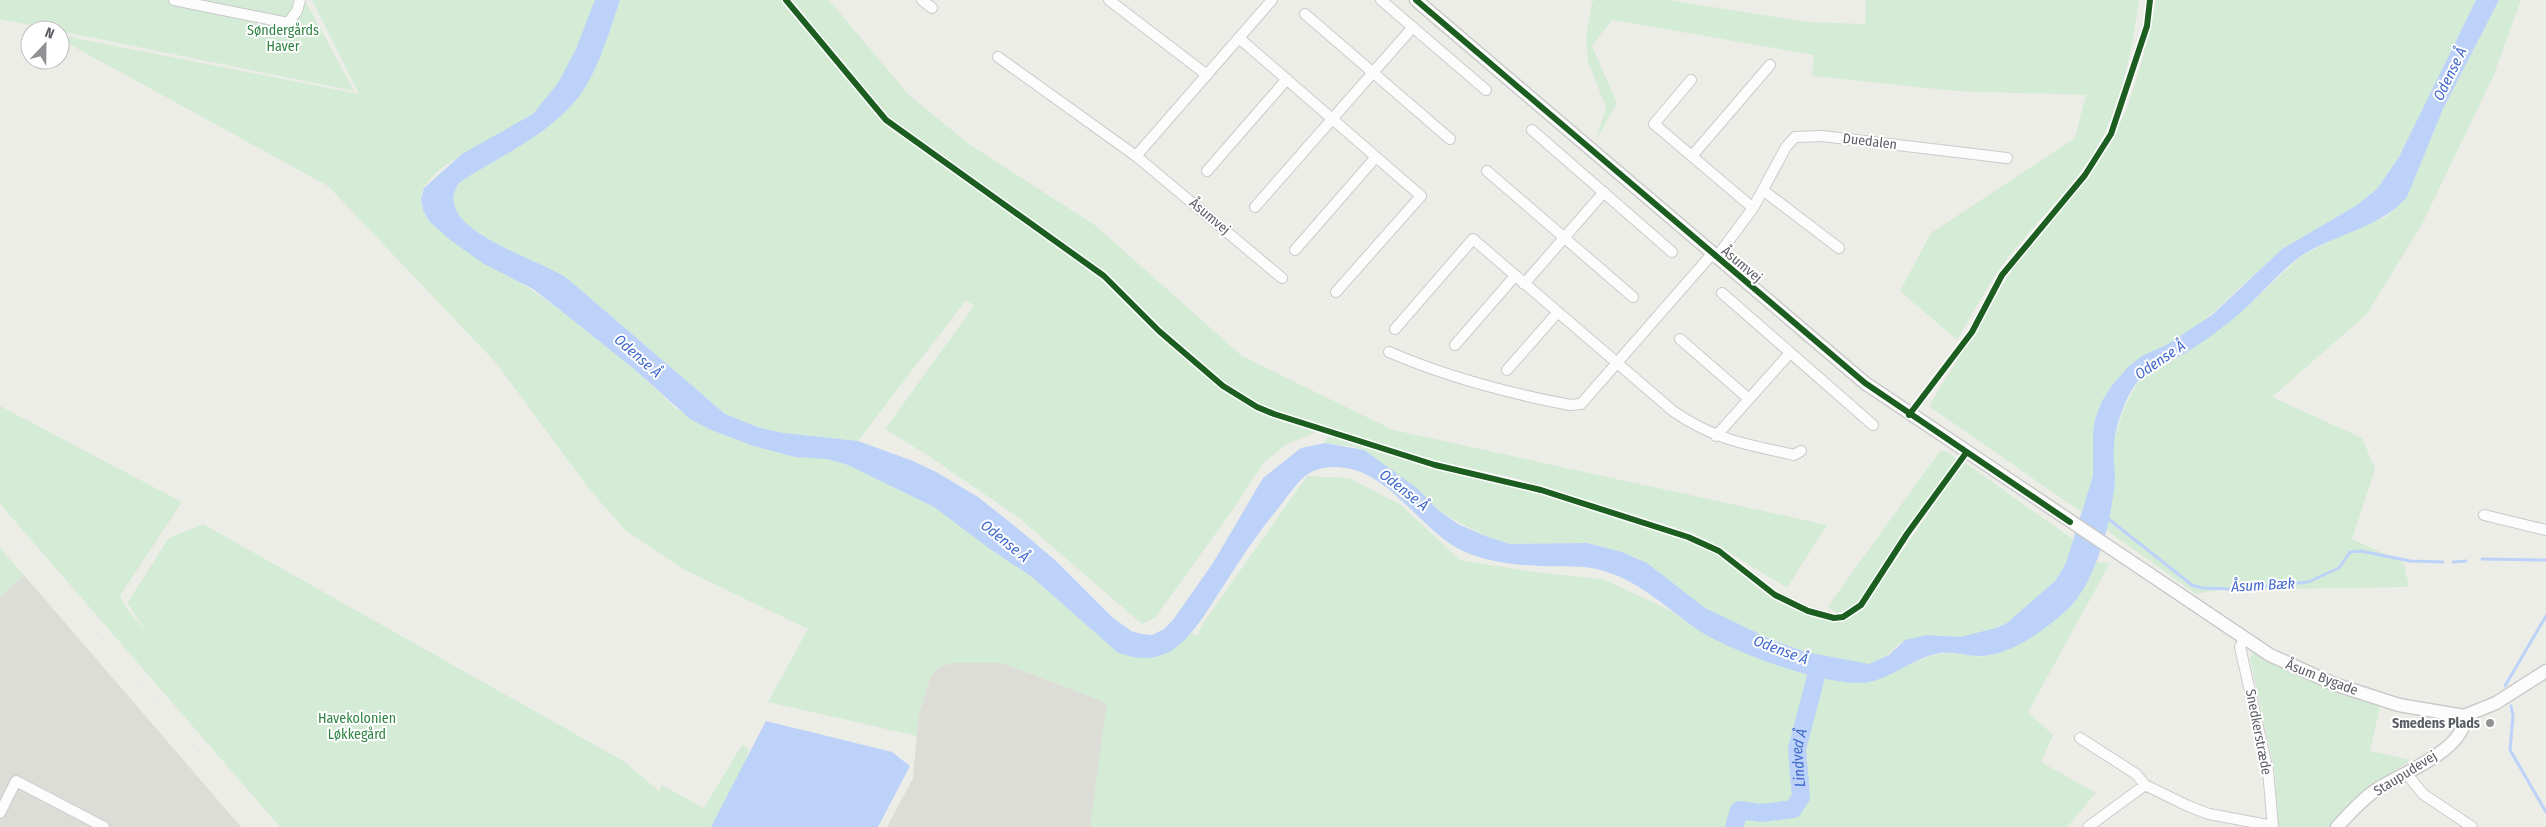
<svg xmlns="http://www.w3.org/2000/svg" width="2546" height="827" viewBox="0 0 2546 827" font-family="'Fira Sans Condensed',sans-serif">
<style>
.industrial{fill:#ddddd8}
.green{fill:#d4ebd6}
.water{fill:#bcd2f8}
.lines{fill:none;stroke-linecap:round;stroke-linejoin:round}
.stream{stroke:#bcd2f8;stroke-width:3}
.river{stroke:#bcd2f8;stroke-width:18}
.minor-casing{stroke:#cacbca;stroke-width:12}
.tertiary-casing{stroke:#cacbca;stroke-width:15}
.minor{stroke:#fcfcfc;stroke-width:10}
.tertiary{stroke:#fcfcfc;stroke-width:12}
.rail{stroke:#e4e4e4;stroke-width:3;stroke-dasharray:1 6;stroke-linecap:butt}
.cycleway-casing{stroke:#fff;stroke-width:9}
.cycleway{stroke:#1b5e20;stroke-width:6}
.poi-dot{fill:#8f9194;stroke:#fff;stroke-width:2}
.labels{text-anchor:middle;stroke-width:4;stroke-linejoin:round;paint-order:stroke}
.park-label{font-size:14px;fill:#2f8443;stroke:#fff}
.street-label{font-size:14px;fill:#5d5f67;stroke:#fff}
.poi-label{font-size:14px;font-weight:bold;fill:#5d5f67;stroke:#fff;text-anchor:end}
.water-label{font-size:15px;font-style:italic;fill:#4069cc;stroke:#fff}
</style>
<rect width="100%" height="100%" fill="#edede8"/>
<path class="industrial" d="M24,575l217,252h-241v-230z
M953,663h50l105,40 -18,124h-203l26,-49 6,-65 11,-35 9,-11z"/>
<path class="green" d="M0,0h305l49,91 -354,-72z
M312,0h283c-13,39 -31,85 -62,114 -23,22 -111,48 -112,86 0,8 4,14 8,21l126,85 79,63 43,40 34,21 43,16 41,11 32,2 21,6 86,42 56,42 42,28 85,75 57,-3 16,-17 7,4 7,-14 103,-146 42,2 52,27 59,55 82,13 61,6 64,30 54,34 131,40c32,-1 55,-21 86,-29 16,-4 33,5 49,2 13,-2 24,-9 35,-15 34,-19 61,-42 74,-79l14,1 -82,149 25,23 -12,27 55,31 -29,34h-977l17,-124 -104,-40h-50l-14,4 -9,11 -11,35 -2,23 -149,-34 40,-73 -125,-60 -57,-38 -37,-42 -92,-125 -169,-178 -268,-147v-4l299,59z
M620,0h209l80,95 60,49 127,82 146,130 151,74 434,95 -40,63 -65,-40 -29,-15 -178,-55 -101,-22 -85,-29 -42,17 -24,19 -29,45 -79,110 -13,6 -124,-107 -94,-64 -39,-24 89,-123 -8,-6 -108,141 -74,-8 -24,-5 -35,-14 -157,-135c-27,-20 -141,-50 -109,-96 43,-29 99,-51 127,-97 16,-27 24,-57 34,-86z
M1595,0h74l138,22 58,2 1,-24h273c-6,45 -15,91 -34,132 -24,50 -65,84 -98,127 -19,24 -34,54 -50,81l-57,-49 31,-58 144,-95 11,-43 -130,-4 -144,-15 2,-21 -202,-35 -20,26 25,57 -22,39 11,-34 -18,-47 -2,-25 6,-34z
M2156,0h320l-77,157 -22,32 -20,16 -75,44 -84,77 -30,18 -26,12 -48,111 -3,17 -10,28 -152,-106 83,-136 100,-130 15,-32 15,-47z
M2499,0h22l-28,77 -71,147 -55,90 -95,83 90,41 13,31 -23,70 52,24 5,24 -191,3 -22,4 -91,-65 10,-46 -2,-34 2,-13 10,-30 15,-28 10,-9 31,-13 27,-19 37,-28 55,-52 51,-27 35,-13 21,-20 36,-88z
M0,406l182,96 -62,94 6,12 21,24 -20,-29 42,-65 34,-14 422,238 35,30 1,-7 43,23 38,-63 7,4 -24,78h-445l-280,-323z
M1337,436l106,33 95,24 145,45 30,12 51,43 46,21 21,5h16l13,-7 104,-150 110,78 -8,23 -10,17 -49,43 -19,8 -28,6 -33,-2 -27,8 -20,18 -11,3 -12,-1 -51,-11 -34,-12 -56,-26 -23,-13 -37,-31 -19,-12 -15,-6 -35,-9 -77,1 -25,-8 -45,-24 -22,-23 -62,-42 -31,-4 2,-6z
M1940,451h6l10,7v5l-50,67 -46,72 -6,5 -17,7 -9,-8z
M0,548l24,27 -24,22z
M2254,653c41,23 83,39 126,54l-10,44 41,9 -43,28 -38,39h-52l-3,-54 -24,-110 -1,-5z"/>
<path class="water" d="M595,0h25c-10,29 -18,59 -34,86 -28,46 -84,68 -127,97 -32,46 82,76 109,96l157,135 35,14 24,5 74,8 55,20 25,12 40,24 38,30 39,33 57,57 19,14 10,3 11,1 12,-6 9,-9 40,-57 50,-85 38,-30 24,-5 39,7 54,39 20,21 20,14 27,12 25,8 77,-1 35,9 25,11 58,45 67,32 34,12 63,12 20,-9 16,-15 22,-5 33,2 36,-9 11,-5 49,-43 10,-17 27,-87v-43l2,-14 7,-18 11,-17 16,-18 13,-10 26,-12 44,-29 70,-66 75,-44 20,-16 22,-32 77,-157h23l-56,109 -36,88c-24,29 -70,37 -103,57 -21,14 -38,35 -56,52 -12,11 -26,22 -40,32 -9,6 -19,13 -28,18 -13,7 -28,10 -38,20 -15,16 -27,49 -28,70 -1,12 1,23 1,34 -3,38 -18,99 -45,127 -22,21 -57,47 -88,49 -14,1 -28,-5 -42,-3 -25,4 -46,24 -71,29 -37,7 -137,-30 -169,-51 -30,-20 -58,-48 -93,-59 -22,-8 -44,-5 -67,-6 -25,-1 -52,-4 -75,-14 -47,-21 -76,-87 -133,-85 -28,1 -36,19 -52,39 -20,24 -37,49 -54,76 -15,22 -30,51 -52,67 -18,12 -38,11 -57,3l-85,-75 -42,-28 -56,-42 -86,-42 -21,-6 -32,-2 -41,-11 -43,-16 -21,-11 -56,-50 -79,-63 -22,-17 -49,-25 -35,-25 -20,-18 -6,-11 -2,-11 3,-11 38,-34 71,-40 25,-31 18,-34z
M766,721l126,31 18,14 -32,61h-167z"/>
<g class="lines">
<path class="stream" d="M2106,517l86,68 10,3 31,1 75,-7 31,-14 11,-16 11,-1 49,10 33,1
M2482,559l64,1
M2453,562l13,-1
M2505,686l41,-70
M2511,706l2,10 -3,34 36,62"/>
<path class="river" id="s1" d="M1734,827l5,-17 22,3 32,-4 8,-12 -4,-48 22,-84"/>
<g class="minor-casing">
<path id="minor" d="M174,0l114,23 9,-12 3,-11
M922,0l10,8
M1109,0l98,75
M1381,0l105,90
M1305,14l145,125
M1239,38l182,158 -85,96
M998,57l138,99 146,122
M1691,80l-37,44 99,84
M1532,130l140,122
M1136,156l136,-156
M1692,156l78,-91
M1207,171l80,-92
M1487,171l146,126
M1764,191l75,57
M1255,207l158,-180
M1295,250l81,-93
M1716,258l37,-50 33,-61 9,-10 27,-1 185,22
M1524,284l80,-92
M1722,293l151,132
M1395,329l78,-90 200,172c42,29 72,33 121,44l7,-4
M1680,339l69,60
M1455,345l60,-69
M1389,352c58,25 118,41 181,53l11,-1 131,-150
M1507,370l51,-58
M1716,436l74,-83
M2484,515l62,15
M2244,639l-4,8 28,124 5,56
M2080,738l56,36 9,11 43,21 21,8 64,12
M2406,773l17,21 49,33
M0,813l16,-32 88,46
M2088,827l57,-42"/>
</g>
<g class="tertiary-casing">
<path id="tertiary" d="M1416,0l449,383 405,272 64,29 65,21 65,11 32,-13 50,-32
M2337,827c13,-14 24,-27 39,-37 24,-16 92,-41 88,-74"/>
</g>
<use href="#minor" class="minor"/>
<use href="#tertiary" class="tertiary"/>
<path class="rail" d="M0,523l266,304"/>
<g class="cycleway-casing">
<path id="cycleway" d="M786,0l100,120 218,156 55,55 64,55 34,21 17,7 161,51 106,25 147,47 31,14 56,44 33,16 26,7 9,-1 18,-12 46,-71 59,-81
M1416,0l449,383 205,139
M1909,415l63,-83 30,-57 83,-100 26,-41 36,-108 3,-26"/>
</g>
<use href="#cycleway" class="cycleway"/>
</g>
<circle class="poi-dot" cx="2490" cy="723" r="5"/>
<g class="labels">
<g class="park-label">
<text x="283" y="35">Søndergårds<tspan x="283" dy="16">Haver</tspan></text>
<text x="357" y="723">Havekolonien<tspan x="357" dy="16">Løkkegård</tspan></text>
</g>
<g class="street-label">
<text transform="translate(1870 141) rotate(7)" y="5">Duedalen</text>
<text transform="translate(1210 216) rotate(40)" y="5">Åsumvej</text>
<text transform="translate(1742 264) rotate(40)" y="5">Åsumvej</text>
<text transform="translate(2322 677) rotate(21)" y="5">Åsum Bygade</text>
<text transform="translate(2259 732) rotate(79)" y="5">Snedkerstræde</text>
<text transform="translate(2405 773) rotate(-32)" y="5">Staupudevej</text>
</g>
<g class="poi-label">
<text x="2480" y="728">Smedens Plads</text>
</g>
<g class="water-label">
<text transform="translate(2450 74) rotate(-64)" y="5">Odense Å</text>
<text transform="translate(638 356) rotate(41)" y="5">Odense Å</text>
<text transform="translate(2160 360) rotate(-34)" y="5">Odense Å</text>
<text transform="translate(1404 490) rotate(38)" y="5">Odense Å</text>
<text transform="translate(1005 541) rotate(39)" y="5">Odense Å</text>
<text transform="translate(2263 585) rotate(-3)" y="5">Åsum Bæk</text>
<text transform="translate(1781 650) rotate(21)" y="5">Odense Å</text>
<text dy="5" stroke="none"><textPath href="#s1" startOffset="126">Lindved Å</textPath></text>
</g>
</g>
<g transform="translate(45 45) rotate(22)"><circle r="24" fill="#ffffff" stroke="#bebfc2"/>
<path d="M0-4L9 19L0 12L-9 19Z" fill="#8f9194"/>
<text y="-8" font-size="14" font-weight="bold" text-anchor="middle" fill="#5d5f67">N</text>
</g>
</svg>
